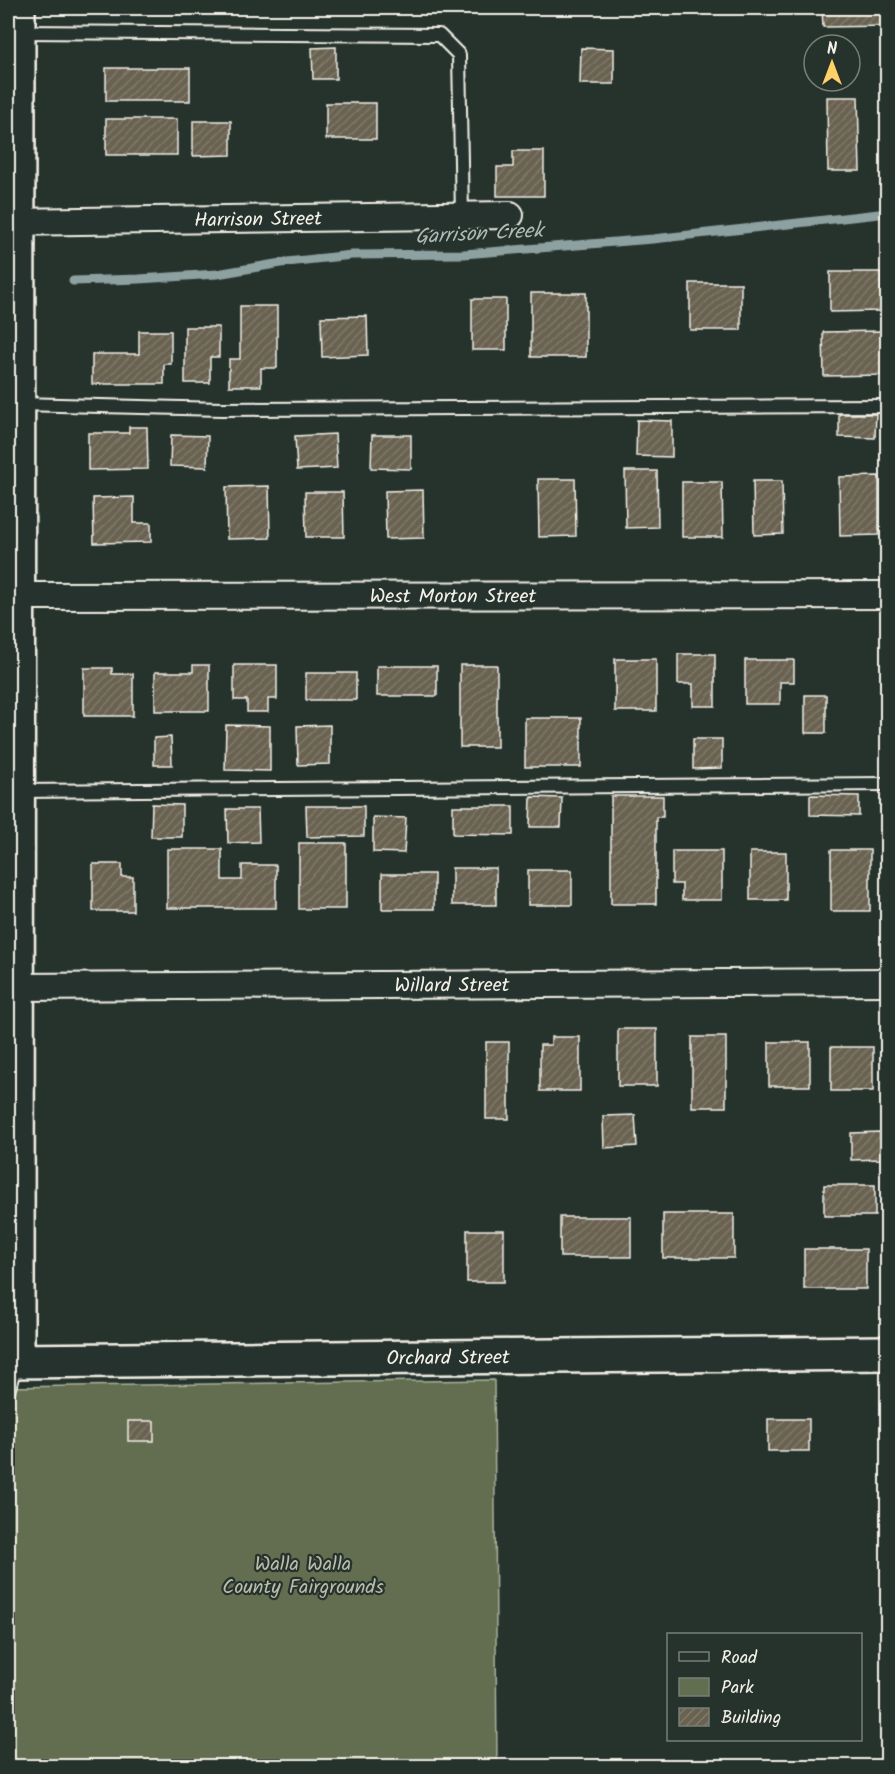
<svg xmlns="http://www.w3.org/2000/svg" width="895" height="1774" viewBox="0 0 895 1774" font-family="Kalam,sans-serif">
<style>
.park{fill:#626e50;stroke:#abb09c;stroke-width:1.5}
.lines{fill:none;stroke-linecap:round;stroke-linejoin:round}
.stream{stroke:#8ea1a1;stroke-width:9}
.building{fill:url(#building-hatch);stroke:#f4f1e8;stroke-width:1.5}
.lane-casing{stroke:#f4f1e8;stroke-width:16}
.street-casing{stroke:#f4f1e8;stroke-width:30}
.secondary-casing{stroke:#f4f1e8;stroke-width:38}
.lane{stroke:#26332d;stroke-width:12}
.street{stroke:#26332d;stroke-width:26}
.secondary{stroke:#26332d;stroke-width:33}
.labels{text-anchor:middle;stroke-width:4.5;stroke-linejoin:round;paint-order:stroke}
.street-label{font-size:20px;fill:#f4f1e8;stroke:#26332d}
.park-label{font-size:20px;fill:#babdab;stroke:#26332d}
.water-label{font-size:21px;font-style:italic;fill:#b0bbb8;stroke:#26332d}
</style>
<defs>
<pattern id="building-hatch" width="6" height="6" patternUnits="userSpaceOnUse" patternTransform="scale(1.5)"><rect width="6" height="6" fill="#696251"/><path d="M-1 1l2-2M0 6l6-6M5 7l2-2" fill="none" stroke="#7f796a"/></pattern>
</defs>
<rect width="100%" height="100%" fill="#26332d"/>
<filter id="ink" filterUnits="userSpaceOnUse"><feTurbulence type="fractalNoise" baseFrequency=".0167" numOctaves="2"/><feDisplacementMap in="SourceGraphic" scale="12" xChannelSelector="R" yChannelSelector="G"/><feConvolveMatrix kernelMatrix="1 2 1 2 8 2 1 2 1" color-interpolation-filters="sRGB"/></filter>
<g filter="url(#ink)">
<path class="park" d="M494,1380l3,386h-489v-379z"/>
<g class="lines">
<path class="stream" d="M73,281l66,-2 78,-5 70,-12 65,-7 112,-1 189,-15 235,-26"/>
</g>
<path class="building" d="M822,8h66v18l-65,1z
M336,47v32h-23l-1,-31z
M581,48l33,1v35h-34z
M106,68h84v33h-84z
M827,97h31l2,74h-32z
M326,103h50v36h-50z
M106,119h71v36h-71z
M193,121h38v34l-38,1z
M513,151h31v45h-47v-29h16z
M830,272h51v39l-51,1z
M690,283h51v47h-51z
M531,293h55v64h-55z
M472,299h34v51h-34z
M240,306h37v62h-16v18h-32v-27h11z
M367,316l1,39 -46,2 -1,-40z
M185,327h34v30h-9v26h-25z
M139,331h32v33h-7v20h-72v-30h47z
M883,331v44l-59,1 -1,-44z
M839,414h37l-1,24 -36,-1z
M637,420l35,1v36l-36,-1z
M129,427h18l1,42 -60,1v-37h41z
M335,434l2,34 -40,2 -2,-34z
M171,435l37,1 -1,31 -37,-1z
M372,435h39v34l-40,-1z
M625,471h32l1,56 -32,1z
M879,476v59l-39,1 -1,-59z
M538,479h37l1,57 -37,1z
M753,481h29l1,53 -29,1z
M682,482h40l1,55h-41z
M269,486l1,52 -43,1 -1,-52z
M423,490l1,48 -38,1 -1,-48z
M305,492h38l1,45h-38z
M134,497v26h17v19l-57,1 -1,-45z
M678,654h37v52h-22v-22h-15z
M615,659h41v52h-41z
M745,660h49v22h-14v22h-35z
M193,665h16v46h-54v-39h38z
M234,665h43v34h-9v13h-21v-12h-13z
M460,665h37v82h-37z
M377,666h60v30h-60z
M84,668h28v6h21v42h-49z
M306,673h50v27h-50z
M805,695h21v38h-21z
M525,718h56v49h-56z
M226,725l44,1v45l-45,-1z
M330,725v39l-32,1 -1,-39z
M171,737l1,28h-18v-27z
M693,739h29v29l-29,1z
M810,795l49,1v20l-49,-1z
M611,796h52v21h-7v87h-45z
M531,797l31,1 -1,29h-31z
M152,804l30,1v32h-31z
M306,806h58v30l-57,1z
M453,806h60v29l-60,-1z
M227,809h31l1,33 -31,1z
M373,817l33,1 -2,35 -31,-1z
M299,843h47v66h-47z
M167,849h55v31h20v-15h34v43h-109z
M831,850h39v61h-39z
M672,851h50v49h-40v-16h-10z
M750,852h36v48h-36z
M93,864h29v13h11v34h-40z
M452,868h44v37h-44z
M528,870h44v35h-44z
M382,874h52v35h-52z
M618,1029h39v57h-39z
M551,1037h29v54h-40v-46h11z
M692,1037h34v70h-34z
M486,1042h23v77h-23z
M769,1042h41v44h-41z
M831,1047h42v44h-42z
M635,1115l2,31 -33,2 -1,-32z
M880,1132l1,27 -30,1v-27z
M824,1185h51v31h-51z
M663,1214h71v44h-71z
M560,1217h71v40h-71z
M467,1230h37v52h-37z
M804,1249h62v40h-62z
M768,1419h41v32h-41z
M128,1421h26v20h-26z"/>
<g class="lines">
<g class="lane-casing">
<path id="lane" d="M20,32l419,3 20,20 3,161
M19,404l203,5 666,-3
M19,791l869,-7
M8,1392l8,-30"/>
</g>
<g class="street-casing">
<g id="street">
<path id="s1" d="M8,222l502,-7"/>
<path id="s2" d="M18,596l870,-1"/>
<path id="s3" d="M17,987l871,-5"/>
</g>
</g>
<g class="secondary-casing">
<g id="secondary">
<path id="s4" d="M8,1361l880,-8"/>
<path d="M17,1361l1,-1353"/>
</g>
</g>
<use href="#lane" class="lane"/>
<use href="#street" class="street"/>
<use href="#secondary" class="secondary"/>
</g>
</g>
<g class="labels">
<g class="street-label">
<text dy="7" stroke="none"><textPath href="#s1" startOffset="250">Harrison Street</textPath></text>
<text dy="7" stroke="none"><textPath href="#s2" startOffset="435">West Morton Street</textPath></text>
<text dy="7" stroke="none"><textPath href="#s3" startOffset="435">Willard Street</textPath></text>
<text dy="7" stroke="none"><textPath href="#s4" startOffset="440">Orchard Street</textPath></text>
</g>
<g class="park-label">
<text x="303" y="1570">Walla Walla<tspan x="303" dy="23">County Fairgrounds</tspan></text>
</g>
<g class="water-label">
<text transform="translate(479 233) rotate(-3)" y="7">Garrison Creek</text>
</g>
</g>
<rect width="895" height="1774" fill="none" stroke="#26332d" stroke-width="30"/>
<rect x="15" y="15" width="865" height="1744" fill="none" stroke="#f4f1e8" stroke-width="2" filter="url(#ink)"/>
<rect x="667" y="1633" width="195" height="108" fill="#26332d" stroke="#787f78" stroke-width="1.5"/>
<rect x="679" y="1652" width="30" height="9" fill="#26332d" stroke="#787f78" stroke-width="1.5"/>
<text x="721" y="1663" font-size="18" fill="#f4f1e8">Road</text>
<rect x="679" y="1678" width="30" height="18" fill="#626e50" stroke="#787f78" stroke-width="1.5"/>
<text x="721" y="1693" font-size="18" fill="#f4f1e8">Park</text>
<rect x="679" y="1708" width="30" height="18" fill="url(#building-hatch)" stroke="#787f78" stroke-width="1.5"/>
<text x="721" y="1723" font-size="18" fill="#f4f1e8">Building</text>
<g transform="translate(832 63)"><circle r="28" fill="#26332d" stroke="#787f78" stroke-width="1.5"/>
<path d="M0-4.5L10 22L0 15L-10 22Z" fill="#ffd166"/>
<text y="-9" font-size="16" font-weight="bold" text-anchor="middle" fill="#f4f1e8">N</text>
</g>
</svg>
